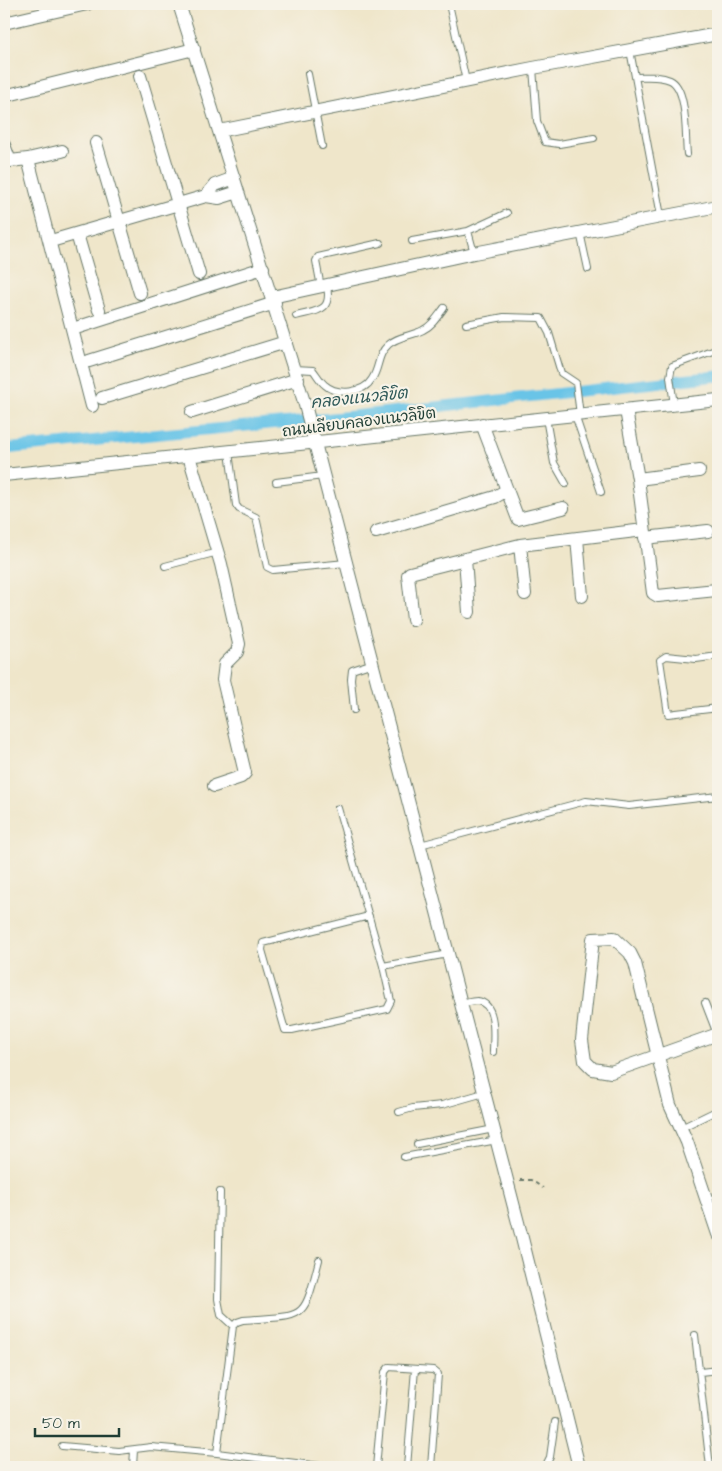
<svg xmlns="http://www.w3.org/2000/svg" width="722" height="1471" viewBox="0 0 722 1471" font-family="'Architects Daughter','Playpen Sans Thai',sans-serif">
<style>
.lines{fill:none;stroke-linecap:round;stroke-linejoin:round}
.canal{stroke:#69c4e7;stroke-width:11}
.lane-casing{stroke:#687868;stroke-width:8}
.street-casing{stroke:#687868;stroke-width:14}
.path{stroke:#687868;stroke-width:2;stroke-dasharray:4 4;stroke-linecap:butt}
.lane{stroke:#fff;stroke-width:6}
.street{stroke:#fff;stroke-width:12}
.labels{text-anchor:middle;stroke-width:4.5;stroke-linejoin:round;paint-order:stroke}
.street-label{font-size:15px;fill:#1f3d34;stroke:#f7f3e8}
.water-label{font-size:16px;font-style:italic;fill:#2e5858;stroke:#f7f3e8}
</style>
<rect width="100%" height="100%" fill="#f7f3e8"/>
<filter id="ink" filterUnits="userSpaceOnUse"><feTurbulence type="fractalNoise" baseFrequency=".02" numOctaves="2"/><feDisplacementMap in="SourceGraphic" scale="10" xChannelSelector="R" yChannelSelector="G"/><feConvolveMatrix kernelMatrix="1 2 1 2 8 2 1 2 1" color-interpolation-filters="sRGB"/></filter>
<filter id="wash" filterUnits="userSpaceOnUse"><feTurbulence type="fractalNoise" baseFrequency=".0096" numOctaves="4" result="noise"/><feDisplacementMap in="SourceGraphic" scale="20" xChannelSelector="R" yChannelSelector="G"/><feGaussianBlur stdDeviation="1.12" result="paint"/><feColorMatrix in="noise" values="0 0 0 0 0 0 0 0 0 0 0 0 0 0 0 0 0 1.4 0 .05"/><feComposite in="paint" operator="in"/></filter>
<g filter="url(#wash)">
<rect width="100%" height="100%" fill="#efe6ca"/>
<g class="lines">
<path class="canal" d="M4,449l349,-33 365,-40"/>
</g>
</g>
<g filter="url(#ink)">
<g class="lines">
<g class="lane-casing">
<path id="lane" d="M449,4l17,77
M630,50l31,166
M533,68l4,53 8,21 14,2 35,-6
M308,74l14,72
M635,77c11,0 24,-2 35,3 18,8 15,56 17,74
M580,232l8,37
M412,241l56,-10
M474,253l-6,-22 39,-18
M321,287l-5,-26 2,-4 62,-14
M296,316c22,-6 36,-4 31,-30
M466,324l38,-7 37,1 8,15 12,40 15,10 4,32
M295,369l18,1c4,5 7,11 12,15 12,11 39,8 47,-6 8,-12 5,-24 16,-34 9,-9 24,-9 35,-15 9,-4 15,-14 21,-22
M674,405l-4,-28 2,-11 46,-17
M575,415l26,77
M546,418l8,45 12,21
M229,452l7,53 3,4 17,8 11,50 6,3 73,-7
M276,482l47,-6
M165,566l53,-14
M718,656l-22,3 -30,-3 -6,4 8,54 50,-6
M354,710l-3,-31 1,-9 21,-7
M338,808l45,158 65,-12
M420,845l166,-44 43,5 89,-10
M369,916l-106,27 -1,7 23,80h7l95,-21 4,-8 -8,-35
M705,1003l12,31
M461,1004c5,-1 11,-3 16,-3 21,2 16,37 16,51
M399,1112l14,-4 29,-3 42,-12
M681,1128l37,-18
M417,1144l77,-15
M404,1157l93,-17
M220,1192l-2,107 3,16 12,11
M695,1335l15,132
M700,1372l18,-2
M62,1446l57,5 32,-4 66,6 111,14
M217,1453l16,-127 4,-4 6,-2c63,-5 60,3 76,-60
M133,1467l1,-17
M376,1467l9,-95 4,-5 44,3 5,4 -7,93
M407,1467l8,-98
M545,1467l5,-10 5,-35"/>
</g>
<g class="street-casing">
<path id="street" d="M179,4l126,401 216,829 58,233
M4,23l83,-19
M140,76l59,198
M4,96l190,-47
M219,131l314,-63 185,-34
M96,143l44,150
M4,145l6,16 18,-2 64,247
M28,159l34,-8
M206,196l9,-11 19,-7
M77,234l22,76
M51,241l155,-45 13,2 19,-6
M272,297l202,-44 244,-47
M79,327l184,-59
M89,361l186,-58
M102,398l184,-56
M626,410l12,69 15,114 5,3 58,-6
M192,412l106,-33
M189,456l32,108 18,80 -2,8 -12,12 -2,16 22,93 -4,4 -27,9
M4,475l714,-75
M638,479l61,-8
M507,490l11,29 45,-11
M376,532l119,-35 12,-7 -25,-66
M577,538l5,58
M645,538l63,-7
M520,545l5,49
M465,559l4,53
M413,620l-5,-45 2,-2 110,-28 124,-15
M718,1034l-107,38 -18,-3 -8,-8 -3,-21 11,-101 21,-1 16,15 5,10 35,142 17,37 31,92"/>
</g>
<path class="path" d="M520,1180h11l12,8"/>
<use href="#lane" class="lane"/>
<use href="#street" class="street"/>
</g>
</g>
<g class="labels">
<g class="street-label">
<text transform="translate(359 422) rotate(-7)" y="5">ถนนเลียบคลองแนวลิขิต</text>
</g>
<g class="water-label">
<text transform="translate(359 397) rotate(-6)" y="6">คลองแนวลิขิต</text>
</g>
</g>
<rect width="722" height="1471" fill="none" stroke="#f7f3e8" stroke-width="20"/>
<path d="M35 1428v8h84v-8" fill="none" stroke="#1f3d34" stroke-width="2.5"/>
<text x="42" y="1428" font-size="15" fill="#1f3d34" stroke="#f7f3e8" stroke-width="4" paint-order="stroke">50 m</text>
</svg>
